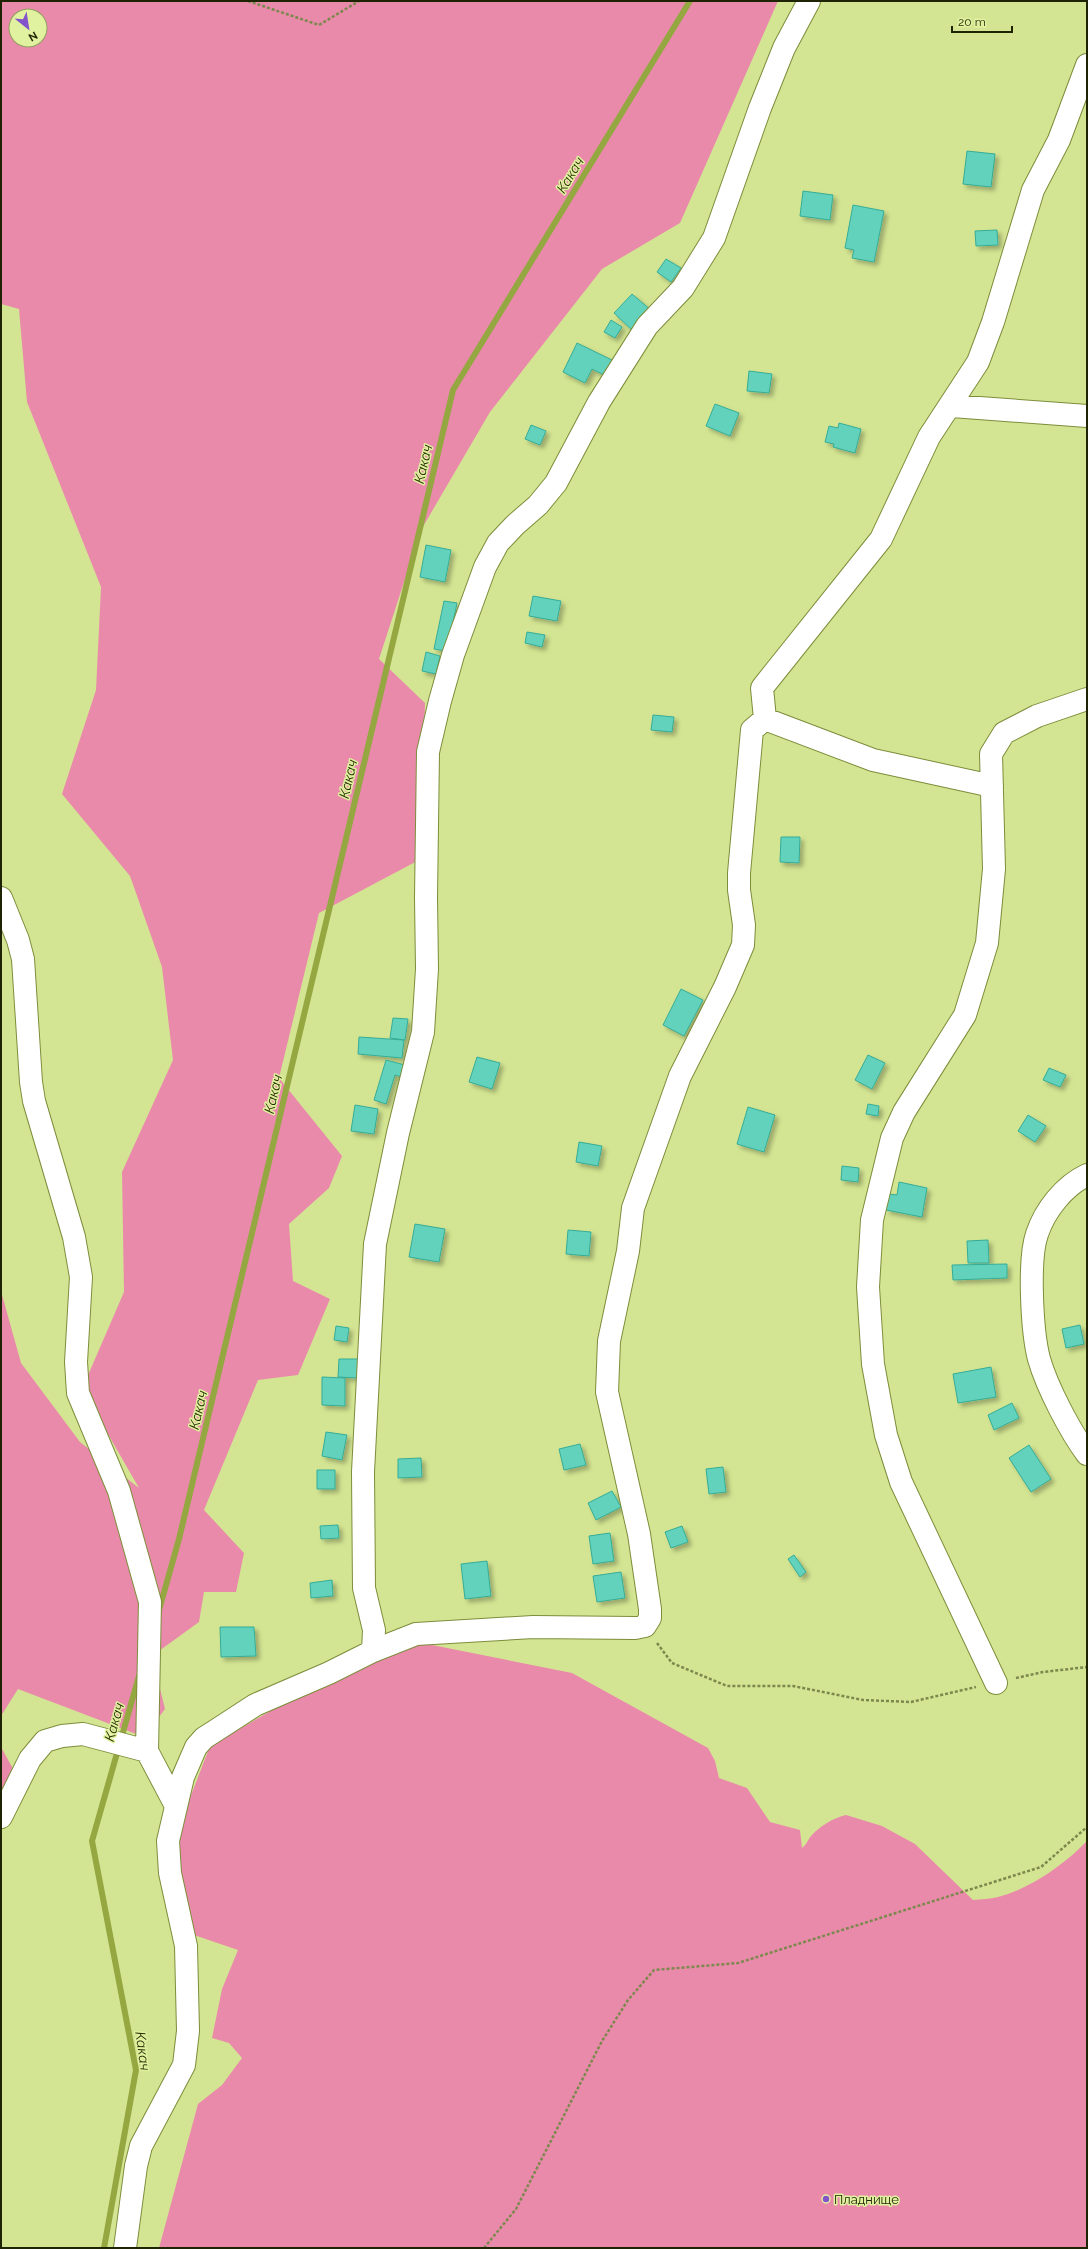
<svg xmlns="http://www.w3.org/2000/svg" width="1088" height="2249" viewBox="0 0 1088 2249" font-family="Raleway,sans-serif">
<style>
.green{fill:#ea8aab;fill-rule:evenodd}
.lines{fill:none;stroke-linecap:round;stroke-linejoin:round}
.stream{stroke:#94a740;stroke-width:6}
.building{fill:#62d2bc;stroke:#35ac97;filter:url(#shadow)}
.minor-casing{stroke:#7d8d3b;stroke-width:24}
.path{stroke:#7c884d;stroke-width:2.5;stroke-dasharray:3 2;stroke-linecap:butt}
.minor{stroke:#fff;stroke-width:22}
.poi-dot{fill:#8353cc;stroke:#e0f29f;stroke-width:1.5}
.labels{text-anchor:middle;stroke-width:3;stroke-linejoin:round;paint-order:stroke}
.poi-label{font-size:13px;fill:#1e2302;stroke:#e0f29f;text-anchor:start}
.water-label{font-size:14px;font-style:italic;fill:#282f03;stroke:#e0f29f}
</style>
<defs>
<filter id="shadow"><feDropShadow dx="3.5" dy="3.5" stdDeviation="2" flood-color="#0004"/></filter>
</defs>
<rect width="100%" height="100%" fill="#d3e592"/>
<path class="green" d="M1,1h777l-98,222 -78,46 -112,143 -69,118 -42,129 46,44 -4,156 -102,54 -40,165 63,78 -13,32 -40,36 4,57 37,18 -32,76 -40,5 -54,130 40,43 -8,39h-32l-5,30 -47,34 13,53 -21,28 -126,-48 -17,27v-425l20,72 59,79 59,46 -57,-99 42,-97 -2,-120 51,-112 -11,-93 -32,-91 -68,-82 34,-104 5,-103 -74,-185 -8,-93 -18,-5zM16,16h24v24h-24z
M397,1638l175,35 136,75 7,13 4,17 28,10 23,34 30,8 2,18c5,-4 5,-7 9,-12 9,-10 22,-18 35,-21l36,11 33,18 58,56c8,-1 17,-1 25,-3 32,-8 67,-33 89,-56v407h-928l39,-144 24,-19 20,-27 -13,-15 -17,-5 10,-49 16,-39 -44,-15 -16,-55v-51l32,-83z
M1,1747l16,29 -16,29z"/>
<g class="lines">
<path class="stream" d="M159,1610l20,-71 274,-1149 237,-389
M104,2248l32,-178 -44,-229 47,-165"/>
</g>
<path class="building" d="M967,151l28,3 -4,33 -28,-3z
M803,191l30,4 -3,25 -30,-4z
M853,205l31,6 -10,51 -22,-4 2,-8 -9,-2z
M997,230l1,15 -22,1 -1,-15z
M666,259l15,9 -10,14 -14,-10z
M632,294l20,17 -19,20 -19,-18z
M611,320l11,7 -7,11 -11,-6z
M577,343l37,18 -8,15 -14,-7 -7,14 -22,-11z
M749,371l23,3 -3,19 -22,-2z
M715,404l24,9 -9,23 -24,-10z
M839,423l22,6 -6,24 -22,-6 1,-3 -9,-2 4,-16 9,2z
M531,425l15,6 -6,14 -15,-6z
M426,545l25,5 -6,32 -25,-5z
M533,596l28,5 -4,20 -28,-5z
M444,601l13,2 -10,48 -13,-2z
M527,632l18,3 -3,12 -17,-4z
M426,652l14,4 -4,18 -14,-3z
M653,715l21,2 -2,15 -21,-2z
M781,837h19l-1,26 -19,-1z
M681,989l22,11 -19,36 -21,-11z
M393,1018l15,1 -3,21 -15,-2z
M359,1037l45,3 -2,18 -44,-4z
M868,1055l17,8 -13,26 -17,-9z
M477,1057l23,6 -8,26 -23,-7z
M386,1060l19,5 -3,12 -7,-2 -9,29 -12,-4z
M1049,1068l17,7 -6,12 -17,-7z
M868,1104l11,2 -1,10 -12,-2z
M355,1105l23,4 -4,25 -23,-3z
M748,1107l27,8 -11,37 -27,-8z
M1028,1115l18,11 -11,16 -17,-11z
M579,1142l23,4 -4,20 -22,-4z
M842,1166l17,2 -1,14 -17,-2z
M899,1182l28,6 -5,29 -36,-7 3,-16 8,1z
M415,1224l30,5 -6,33 -30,-5z
M568,1230l23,2 -2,24 -23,-2z
M988,1240l1,23h-21l-1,-22z
M1007,1264v14l-54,2 -1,-15z
M1080,1325l4,19 -18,4 -4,-19z
M336,1326l13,2 -2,14 -13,-2z
M339,1359h20l-1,19 -20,-1z
M991,1367l5,30 -38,6 -5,-29z
M322,1377l23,1v28l-23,-1z
M1012,1403l7,15 -25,12 -6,-15z
M326,1432l21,3 -5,25 -20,-4z
M580,1444l6,21 -22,5 -5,-21z
M1029,1445l22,34 -20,13 -22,-34z
M421,1458l1,19 -24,1v-19z
M723,1467l3,25 -17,2 -3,-25z
M317,1470h18v19h-18z
M612,1491l9,16 -25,13 -8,-17z
M338,1525l1,13 -18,1 -1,-13z
M682,1526l6,16 -17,6 -6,-16z
M610,1533l4,28 -21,3 -4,-28z
M794,1555l12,17 -6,5 -12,-18z
M487,1561l4,35 -26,3 -4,-35z
M621,1572l4,26 -28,4 -4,-26z
M332,1580l1,16 -22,2 -1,-15z
M220,1627h34l2,29 -35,1z"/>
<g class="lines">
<g class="minor-casing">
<path id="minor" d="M952,406l135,10
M765,719l108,41 119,26
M1,898l17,42 5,19 8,123 3,19 40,136 7,40 -5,85 2,31 41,98 31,111 -3,149
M1087,1175c-23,11 -42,35 -50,59 -9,26 -5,98 2,125 8,28 31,72 48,95
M373,1651l43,-17 117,-7 102,1 10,-2 5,-8v-9l-11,-75 -32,-142 2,-51 19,-90 5,-43 47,-132 45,-89 18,-42 1,-20 -5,-35v-17l13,-143 13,-11 -3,-31 119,-149 48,-102 49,-75 15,-40 40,-132 26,-50 28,-75
M996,1683l-95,-201 -15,-47 -13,-71 -5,-77 4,-67 20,-82 12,-26 61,-97 22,-72 7,-74 -3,-115 13,-21 33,-17 50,-17
M1,1817l29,-58 15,-18 17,-5 21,-2 64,17 29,55
M125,2248l11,-82 5,-20 43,-81 4,-34 -2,-85 -16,-73 -2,-32 15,-64 13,-30 8,-9 11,-7 40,-26 74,-32 44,-22 1,-21 -10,-42 -1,-116 12,-228 23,-111 25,-101 4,-63 -1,-71 2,-146 12,-51 13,-46 32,-88 13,-24 17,-18 23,-20 18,-22 43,-81 48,-76 36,-38 31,-50 46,-130 24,-60 25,-47"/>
</g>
<path class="path" d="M248,1l71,24 40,-24
M657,1643l15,20 55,23h66l70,14 48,2 65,-15
M1016,1678l27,-6 44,-5
M484,2248l32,-39 86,-168 26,-41 26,-30 84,-7 303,-96 46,-40"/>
<use href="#minor" class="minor"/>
</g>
<circle class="poi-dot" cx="826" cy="2199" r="4"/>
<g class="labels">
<g class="poi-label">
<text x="834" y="2204">Пладнище</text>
</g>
<g class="water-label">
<text transform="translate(570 175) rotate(-59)" y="5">Какач</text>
<text transform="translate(423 464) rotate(-77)" y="5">Какач</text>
<text transform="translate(348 779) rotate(-77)" y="5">Какач</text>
<text transform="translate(273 1094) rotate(-77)" y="5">Какач</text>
<text transform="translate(198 1410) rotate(-77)" y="5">Какач</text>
<text transform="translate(114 1722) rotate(-74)" y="5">Какач</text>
<text transform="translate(143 2051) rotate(82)" y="5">Какач</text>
</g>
</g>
<rect width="1088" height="2249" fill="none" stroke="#1e2302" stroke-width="4"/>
<g transform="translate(28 28) rotate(150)"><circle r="19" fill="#e0f29f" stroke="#929f60"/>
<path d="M0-3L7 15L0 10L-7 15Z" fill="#8353cc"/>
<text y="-6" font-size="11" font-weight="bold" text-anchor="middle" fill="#1e2302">N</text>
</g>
<path d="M952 26v6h60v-6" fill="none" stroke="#1e2302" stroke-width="2"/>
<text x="958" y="26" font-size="12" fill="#1e2302" stroke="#e0f29f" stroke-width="3" paint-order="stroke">20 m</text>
</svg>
